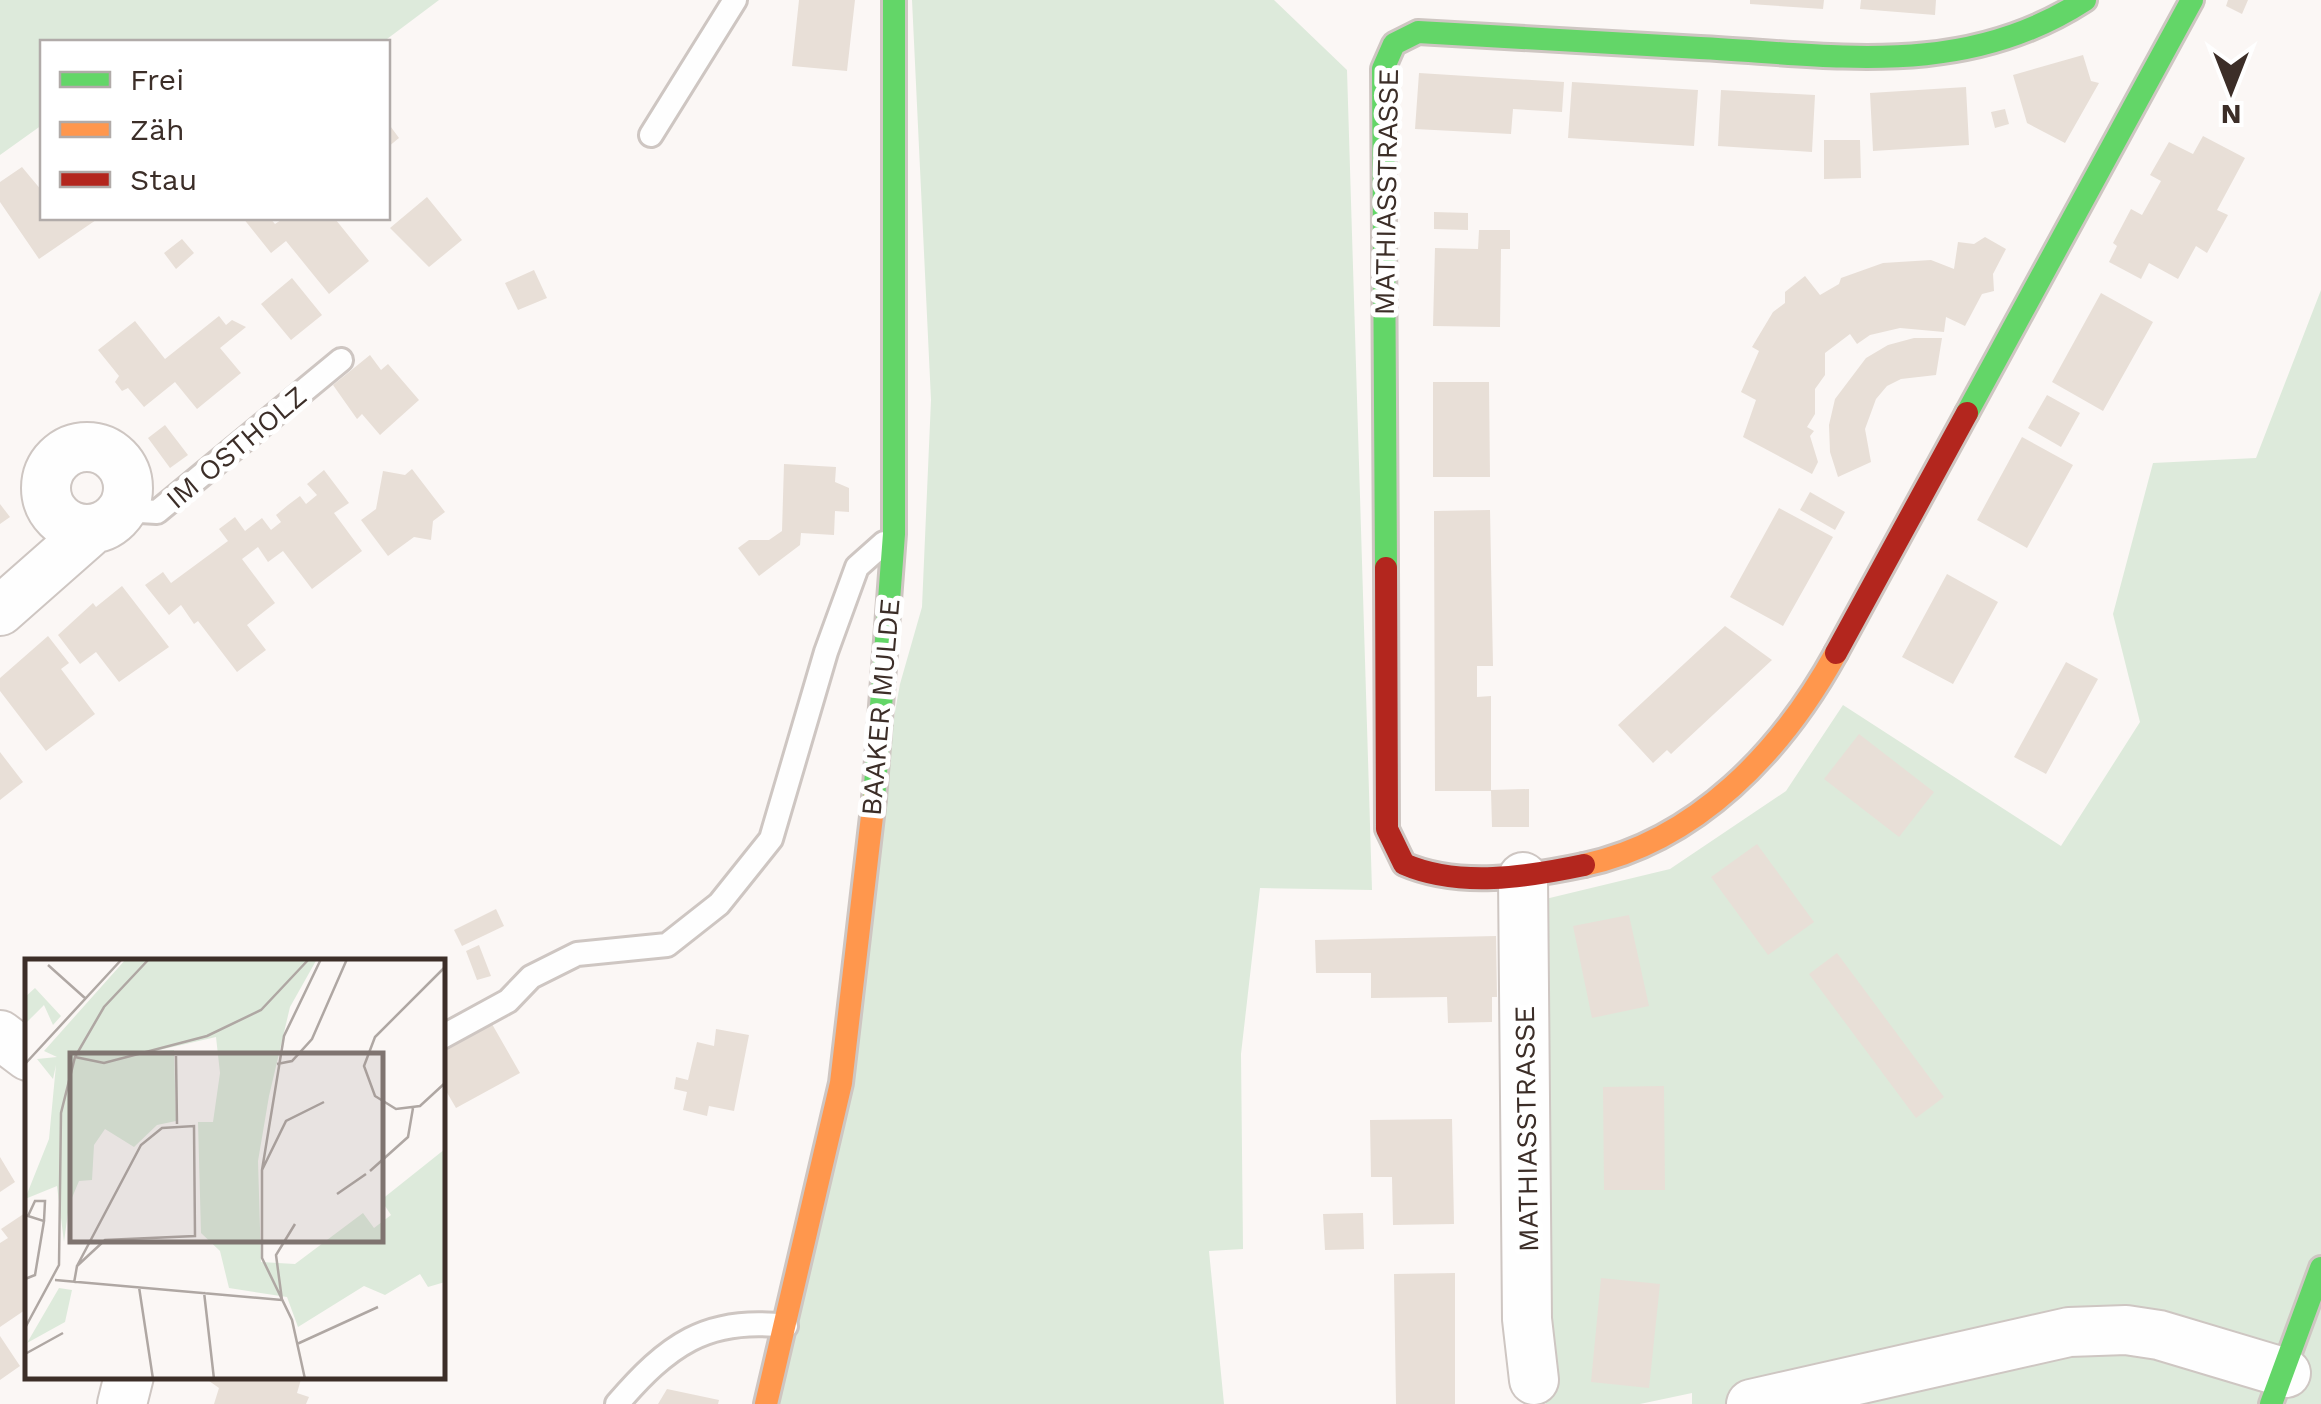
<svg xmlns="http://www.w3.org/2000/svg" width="2321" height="1404" viewBox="0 0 2321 1404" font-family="'Work Sans',sans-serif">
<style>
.green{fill:#ddeadb}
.building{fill:#e8dfd7}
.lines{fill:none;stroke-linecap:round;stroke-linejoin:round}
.lane-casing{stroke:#cec6c2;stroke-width:28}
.street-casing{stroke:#cec6c2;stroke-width:52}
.fast-casing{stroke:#cec6c2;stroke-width:28}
.slow-casing{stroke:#cec6c2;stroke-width:28}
.jam-casing{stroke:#cec6c2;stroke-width:28}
.lane{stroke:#fefefe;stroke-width:22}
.street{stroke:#fefefe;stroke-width:48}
.fast{stroke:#63d668;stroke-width:22}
.slow{stroke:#ff974d;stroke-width:22}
.jam{stroke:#b3261e;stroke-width:22}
.labels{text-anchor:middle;stroke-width:10;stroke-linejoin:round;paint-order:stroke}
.street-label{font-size:28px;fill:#3c2e28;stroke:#fff}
.inset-road{fill:none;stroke:#afa7a3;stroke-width:2.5}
.view{fill:#7f7470;fill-opacity:0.15;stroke:#7f7470;stroke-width:5}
.inset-edge{fill:none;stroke:#3c2e28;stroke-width:5}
</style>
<rect width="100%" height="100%" fill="#fbf7f5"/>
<path class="green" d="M0,0h439l-56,42h-341v83l-42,30z
M912,0h362l73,70 25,820 -112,-2 -19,166 2,195 -34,2 15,153h-454l130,-720 22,-77 9,-207z
M2321,290v1114h-629v-11l-52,11h-94v-277l-13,-225 137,-33 116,-78 57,-86 218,141 79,-124 -27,-108 40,-151 103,-5z"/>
<path class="building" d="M799,0h56l-8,71 -55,-5z
M1750,0h74l-1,9 -73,-5z
M1861,0h75l-1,15 -75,-6z
M2228,0h20l-6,14 -16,-8z
M2083,55l8,26 8,2 -34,60 -38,-20 -14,-48z
M1419,73l145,9 -2,30 -49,-3 -2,25 -96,-5z
M1572,82l126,8 -4,56 -126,-8z
M1966,87l3,58 -96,6 -3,-58z
M1721,90l94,5 -3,57 -94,-6z
M2005,109l4,15 -14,4 -4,-16z
M388,123l11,15 -11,9z
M2203,136l42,22 -28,52 11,5 -21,38 -11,-7 -18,33 -29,-16 -8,16 -32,-17 8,-16 -4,-3 18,-34 11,6 19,-34 -11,-6 19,-33 24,12z
M1824,140h36l1,38 -37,1z
M22,167l20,24v27l54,2 -57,39 -39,-57v-20z
M427,197l35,43 -33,27 -39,-39z
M1434,212l34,1v17l-34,-1z
M243,218h27l5,6 9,-6h55l-3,2 33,41 -40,33 -43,-53 -15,12z
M1479,230h31v19h-9l-1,78 -67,-1 2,-78 43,1z
M1985,237l21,12 -13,25 1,17 -12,3 -17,32 -19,-9 -2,15 -44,-4 -30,7 -13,9 -7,-10 -25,19v22l-10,14v25l-8,13 7,4 -4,5 8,26 -6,12 -69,-37 13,-37 -15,-8 18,-41 -7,-4 21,-35 12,-9v-11l20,-16 15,19 19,-11 2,-6 42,-15 48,-3 23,9 4,-27 16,2z
M182,239l12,14 -18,16 -12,-16z
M534,270l13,28 -29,12 -13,-27z
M292,278l30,37 -31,25 -30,-36z
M2101,293l52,29 -50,89 -51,-29z
M219,316l7,9 6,-5 14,7 -26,21 21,25 -44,36 -22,-27 -31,25 -16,-19 -6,3 -7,-9 4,-6 -21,-26 37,-29 30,38z
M1914,338h28l-6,37 -35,4 -14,7 -11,13 -11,30 6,33 -33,15 -8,-25 -1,-27 6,-26 31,-41 22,-13z
M370,355l11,15 7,-6 31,36 -39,35 -18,-21 -5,5 -24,-34z
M1433,382h56l1,95h-57z
M2047,395l33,18 -19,34 -33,-19z
M165,425l23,30 -18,13 -22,-30z
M2022,437l51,28 -46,83 -50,-28z
M784,464l52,3 -1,15 14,6v24l-14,-1 -1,24 -33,-2 -1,12 -41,31 -21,-28 11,-8h20l13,-9z
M412,469l33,43 -12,9 -2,19 -17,-3 -26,19 -27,-36 15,-11 7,-38 22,4z
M324,470l25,33 -15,10 28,38 -50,38 -29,-38 -15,11 -10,-15 -16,12 33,44 -28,22 19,25 -29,22 -39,-51 -4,3 -13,-19 -12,10 -24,-30 18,-13 8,11 57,-42 -9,-12 16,-12 10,14 17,-13 9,12 10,-8 -5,-7 12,-10 12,-9 6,8 11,-9 -10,-11z
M1810,492l35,20 -10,18 -35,-20z
M0,504l10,13 -10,7z
M1779,508l54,29 -50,89 -53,-29z
M1490,510l3,156h-16v31l14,-1v94l38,-1v38h-37l-1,-36h-56l-1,-280z
M1947,574l51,28 -45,82 -51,-27z
M122,586l47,61 -50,35 -23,-30 -16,12 -22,-29 35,-32 3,4z
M1725,626l47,34 -101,94 -4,-4 -14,13 -35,-38z
M48,636l21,27 -8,6 34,45 -49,37 -46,-60v-13z
M2066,662l32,17 -52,95 -32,-17z
M1859,734l75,58 -35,45 -75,-58z
M0,752l23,30 -23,18z
M1757,844l57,78 -46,33 -57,-78z
M496,909l8,17 -42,20 -8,-16z
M1629,915l20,91 -57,12 -19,-92z
M1496,936l1,61h-5v25l-44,1 -1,-26 -76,1v-25h-55l-1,-33z
M479,945l12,31 -14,4 -11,-29z
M1837,953l107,144 -28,21 -107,-144z
M492,1024l28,49 -64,35 -14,-24v-32z
M716,1029l33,6 -15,76 -25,-5 -2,10 -24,-6 4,-18 -13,-3 2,-12 12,3 9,-38 17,4z
M1664,1086l1,104h-61l-1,-103z
M1452,1119l2,105 -61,1 -1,-48h-21l-1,-57z
M0,1157l15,25 -15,10z
M28,1211v97l-28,19v-84l8,-5 -7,-9z
M1363,1213l1,36 -39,1 -2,-36z
M1455,1273v131h-59l-2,-130z
M1601,1278l59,6 -11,104 -58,-6z
M0,1336l20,30 -20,14z
M202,1376h100l-5,17 12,4 -3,7h-92l5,-16z
M667,1389l52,11 -1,4h-60z"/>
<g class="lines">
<g class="lane-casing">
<path id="lane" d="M651,135l84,-135
M123,510l34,2 184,-152
M442,1037l66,-36 23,-24 46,-23 90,-9 52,-41 52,-65 55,-187 31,-85 27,-24
M617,1404c50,-58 89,-88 169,-78"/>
</g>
<g class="street-casing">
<path id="street" d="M46 488a41 41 0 1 1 82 0a41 41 0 1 1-82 0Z
M0,611l93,-82
M1523,877l4,442 7,61
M0,1035l28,21
M122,1404l7,-28
M1751,1404l318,-72 57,-2 33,5 127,38"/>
</g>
<g class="fast-casing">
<path id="fast" d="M1967,413l225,-413
M1386,568l-3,-499 11,-25 24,-12c94,5 188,10 282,16 135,7 264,31 385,-48
M874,799l20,-265v-534
M2271,1404l50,-136"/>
</g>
<g class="slow-casing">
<path id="slow" d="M1584,865c113,-24 198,-114 252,-212
M766,1404l75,-321 33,-284"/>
</g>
<g class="jam-casing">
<path id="jam" d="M1386,568l1,261 17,35c55,24 123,13 180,1
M1836,653l131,-240"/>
</g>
<use href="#lane" class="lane"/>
<use href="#street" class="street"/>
<use href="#fast" class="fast"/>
<use href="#slow" class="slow"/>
<use href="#jam" class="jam"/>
</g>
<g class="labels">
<g class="street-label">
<text transform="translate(1386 192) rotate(-89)" y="10">MATHIASSTRASSE</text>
<text transform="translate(236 447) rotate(-40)" y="10">IM OSTHOLZ</text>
<text transform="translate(880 707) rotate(-85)" y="10">BAAKER MULDE</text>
<text transform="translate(1526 1129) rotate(-91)" y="10">MATHIASSTRASSE</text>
</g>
</g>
<g transform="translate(25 959)">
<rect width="420" height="420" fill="#fbf7f5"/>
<path d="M101,0h191l-27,48 -21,89 -11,65 3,101 34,2 68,-51 11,15 17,-13 -10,-15 64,-51v133l-17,5 -8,-13 -35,21 -21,-9 -66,41 -11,-30 -58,-9 -9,-37 -19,-18 -3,-111h15l7,-49 -4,-36 -61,14 19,-1 2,71 -19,4 -23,22 -29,-18 -11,16 -2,35 -13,1 -10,24 -5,37 -7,-56 -32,13 24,-60 7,-74 -3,14 -16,-20 20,-2 -13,-6zM10,29l26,28 -8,9 -9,-20 -19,19v-27zM34,329l13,2 -7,32 -38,21z" fill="#ddeadb"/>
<path class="inset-road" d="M23,6l38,34M420,8l-70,70 -11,29 11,30 21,13 24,-3 25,-23M151,97l1,68M50,98l29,6 103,-27 54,-26 48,-51M0,105l97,-105M252,105l15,-3 20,-22 35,-80M237,211l24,-49 38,-19M345,212l38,-34 5,-29M312,235l29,-20M0,256l19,6 -9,54 -10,4M3,257l7,-15h10l-1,20M30,321l227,20M49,324l3,-17 28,-26 90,-4 -1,-110 -32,2 -21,17 -64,121M114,328l14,92M179,333l10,87M257,341l-6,-45 19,-31M0,369l34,-63 2,-152 14,-56 29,-50 45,-48M272,385l81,-37M0,395l38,-21M280,420l-13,-59 -30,-62v-88l22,-134 37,-77"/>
<path class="view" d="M45,94h313v189h-313z"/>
<rect width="420" height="420" class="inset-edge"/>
</g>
<rect x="40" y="40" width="350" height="180" fill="#ffffff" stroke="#b1aba9" stroke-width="2.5"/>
<rect x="60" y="72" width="50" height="15" fill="#63d668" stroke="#b1aba9" stroke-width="2.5"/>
<text x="130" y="90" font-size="30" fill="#3c2e28">Frei</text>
<rect x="60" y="122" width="50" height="15" fill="#ff974d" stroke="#b1aba9" stroke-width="2.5"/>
<text x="130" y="140" font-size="30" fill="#3c2e28">Zäh</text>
<rect x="60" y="172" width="50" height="15" fill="#b3261e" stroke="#b1aba9" stroke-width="2.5"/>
<text x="130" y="190" font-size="30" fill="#3c2e28">Stau</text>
<g transform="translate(2231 90) rotate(180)" stroke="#ffffff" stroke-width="8" paint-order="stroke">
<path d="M0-8L18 38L0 25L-18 38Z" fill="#3c2e28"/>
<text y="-15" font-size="28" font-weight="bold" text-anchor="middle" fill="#3c2e28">N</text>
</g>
</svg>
